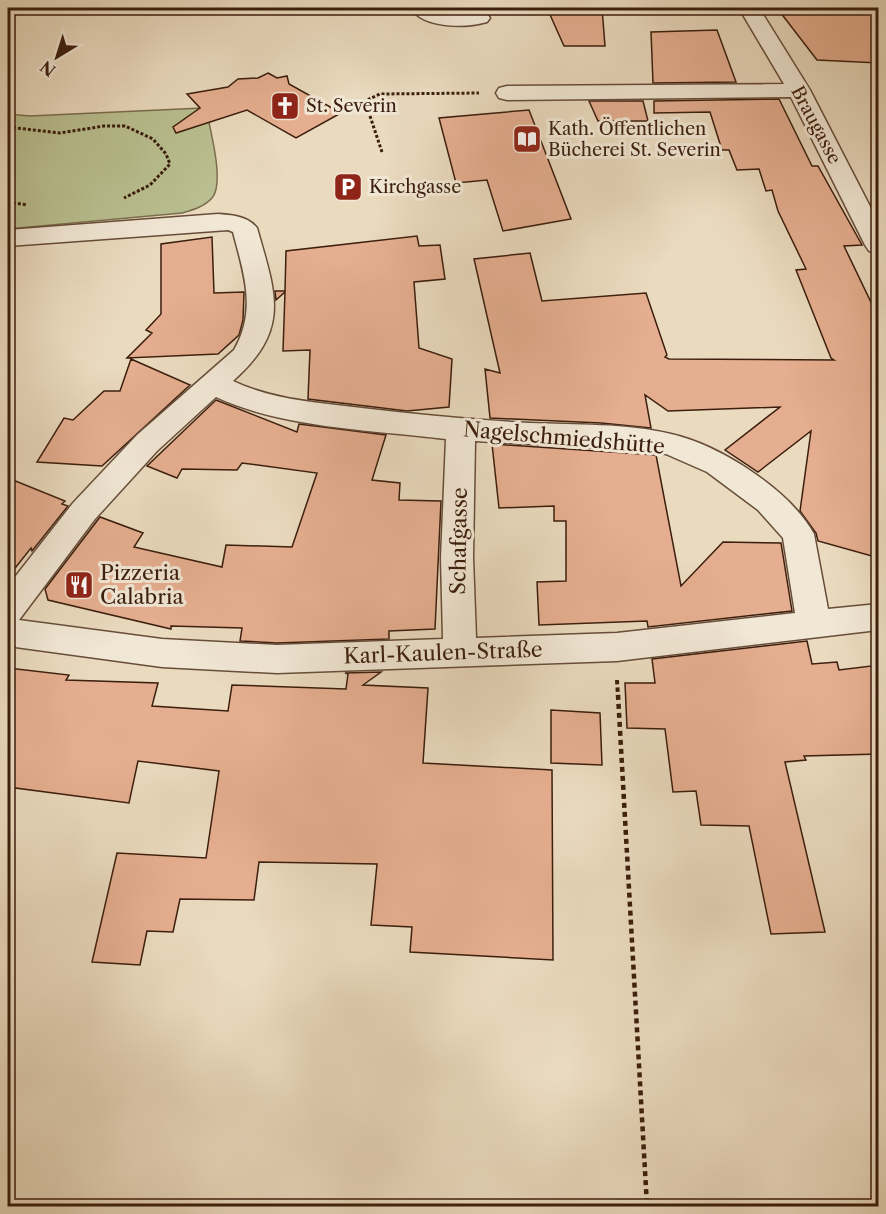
<svg xmlns="http://www.w3.org/2000/svg" width="886" height="1214" viewBox="0 0 886 1214" font-family="'Libre Caslon Text',serif">
<style>
.green{fill:#b9bf90;stroke:#7a6e4e;stroke-width:1.5}
.building{fill:#e5ae90;stroke:#3b1e0d;stroke-width:1.5}
.lines{fill:none;stroke-linecap:round;stroke-linejoin:round}
.minor-casing{stroke:#674d39;stroke-width:3}
.path-far2{stroke:#3b1e0d;stroke-width:3;stroke-dasharray:3 2;stroke-linecap:butt}
.path-far1{stroke:#3b1e0d;stroke-width:4;stroke-dasharray:4.5 3;stroke-linecap:butt}
.path{stroke:#3b1e0d;stroke-width:4.5;stroke-dasharray:5 4;stroke-linecap:butt}
.minor{fill:#f1e7d5;fill-rule:evenodd}
.labels{text-anchor:middle;stroke-width:6;stroke-linejoin:round;paint-order:stroke}
.far-poi-label{font-size:18px;fill:#3b1e0d;stroke:#f1e7d5;text-anchor:start}
.far-street-label{font-size:18px;fill:#3b1e0d;stroke:#f1e7d5}
.street-label{font-size:21px;fill:#3b1e0d;stroke:#f1e7d5}
.poi-label{font-size:21px;fill:#3b1e0d;stroke:#f1e7d5;text-anchor:start}
</style>
<rect width="100%" height="100%" fill="#eadabe"/>
<filter id="stains"><feTurbulence type="fractalNoise" baseFrequency=".00333" numOctaves="4"/><feColorMatrix values="0 0 0 0 .2 0 0 0 0 .09 0 0 0 0 .02 0 0 0 .5 -.17"/></filter>
<radialGradient id="worn" r=".72"><stop offset=".6" stop-color="#630" stop-opacity="0"/><stop offset="1" stop-color="#630" stop-opacity=".3"/></radialGradient>
<path class="green" d="M202,108l4,1c4,20 19,74 6,89 -8,9 -20,12 -30,15l-174,16v-115l22,2z"/>
<path class="building" d="M547,8h55l3,38h-41z
M777,8l97,4 5,15v36l-62,-3z
M717,30l19,52 -83,1 -2,-51z
M268,73l9,5 10,-2 2,8 52,29 -45,25 -49,-28 -71,23 -3,-6 27,-19 -13,-14 41,-7 10,-8 20,-1z
M779,99l33,67h6l44,79 -18,1 35,73v239l-61,-17 -2,-8 -16,-22 11,-80 -53,41 -33,-22 55,-43 -112,4 -23,-16 6,33 -50,-5 -111,-5 -5,-49 15,4 -26,-114 56,-6 12,48 104,-8 21,62 -2,2 4,2 165,1 -3,-2 -35,-88 10,-1 -28,-58 -6,-21 -6,1 -7,-22 -22,1 -8,-20h-7l-12,-38 -56,1v-12z
M589,101h54l5,20h-50z
M529,110l42,109 -68,12 -16,-51 -31,3 -17,-65z
M417,236l2,10 21,-1 5,34 -31,3 5,66 33,11 -3,48 -42,4 -99,-12 2,-49 -27,1 2,-59 -9,8 -1,-9h10l1,-40z
M212,237l2,56 30,-1 -1,28 -4,15 -21,19 -91,4 25,-25 -6,-3 15,-16v-70z
M131,359l59,26 -88,81 -65,-4 27,-44 9,2 31,-29h16z
M216,400l81,32 2,-8 87,11 -14,45 28,3 -1,17 42,1 -6,128 -46,2v8l-112,4 -37,-2 2,-13 -71,-2v3l-123,-29 -3,-11 55,-72 43,16 -9,14 88,20 4,-22 66,2 25,-74 -75,-10 -5,7 -55,-1 -5,9 -30,-12z
M492,444l164,11 25,131 42,-44 58,1 11,68 -144,16 -1,-6 -108,4 -2,-43 29,-1v-60h-12v-15l-55,2z
M8,478l57,23 -3,3 6,2 -36,45 -1,-3 -23,29z
M807,641l5,23 25,-2 2,8 40,-5v89l-75,2 2,4 -21,2 40,170 -54,2 -22,-108 -48,-1 -5,-34 -23,1 -8,-63 -38,-1 -2,-45h30l-3,-24z
M8,668l61,7 -3,5 92,3 -6,23 76,5 4,-26 114,4 2,-15 -3,-1 36,-1 -18,13 65,3 -5,75 129,7 1,190 -143,-8 2,-25 -41,-2 6,-61 -118,-2 -5,38 -74,-1 -7,33 -26,-1 -7,34 -48,-3 25,-109 89,5 13,-87 -81,-10 -9,42 -121,-16z
M551,710l49,3 2,52 -51,-2z"/>
<g class="lines">
<g class="minor-casing">
<path id="minor" d="M410,8c15,-2 24,4 38,4 13,1 26,-2 39,2l3,4 -3,4c-22,6 -62,7 -77,-14z
M739,8h20l51,82 68,132v31l-9,-2 -4,-6 -74,-148 -284,3 -8,-2 -3,-5 3,-5 8,-2 277,-2z
M218,214c13,1 30,2 39,14 19,67 34,101 -24,153 38,18 79,21 120,26 59,7 118,13 177,16 46,2 96,0 141,11 49,11 119,56 143,100l14,75 50,-5v26l-261,31 -340,12 -115,-6 -154,-21v-60l65,-83 64,-68 97,-85c23,-40 10,-76 -1,-118l-5,-2 -220,16v-16zM216,397c66,31 157,33 230,42l-5,119 2,81 -166,6 -115,-6 -143,-19 76,-101 62,-68zM475,441l142,8 49,5 41,18 51,38 25,28 12,75 -178,20 -141,5 -3,-80z"/>
</g>
<path class="path-far2" d="M8,127l52,6 44,-7h21l28,13 13,15 4,10 -20,21 -26,13
M382,152l-16,-48 3,-5 11,-5 99,-1
M8,202l19,3"/>
<path class="path-far1" d="M617,680l1,17"/>
<path class="path" d="M618,695l29,511"/>
<use href="#minor" class="minor"/>
</g>
<defs>
<g id="church-square" transform="scale(1.5)"><rect x="-9" y="-9" width="18" height="18" rx="4" fill="#8f2418" stroke="#f1e7d5"/><path d="M-1.2-6h2.4v3.5h3.3v2.4h-3.3V6h-2.4V-.1h-3.3v-2.4h3.3Z" fill="#fff"/></g>
<g id="library-square" transform="scale(1.5)"><rect x="-9" y="-9" width="18" height="18" rx="4" fill="#8f2418" stroke="#f1e7d5"/><path d="M-6-4Q-3-5.5-.7-3.5V5Q-3 3-6 4ZM6-4Q3-5.5 .7-3.5V5Q3 3 6 4Z" fill="#fff"/></g>
<g id="parking-square" transform="scale(1.5)"><rect x="-9" y="-9" width="18" height="18" rx="4" fill="#8f2418" stroke="#f1e7d5"/><path d="M-3.5-5.5H1a3.5 3.5 0 0 1 0 7H-1V5.5H-3.5ZM-1-3.4V-.6H.8a1.4 1.4 0 0 0 0-2.8Z" fill="#fff"/></g>
<g id="restaurant-square" transform="scale(1.5)"><rect x="-9" y="-9" width="18" height="18" rx="4" fill="#8f2418" stroke="#f1e7d5"/><path d="M-5-6h1v4h1v-4h1v4h1v-4h1v5L-1.5 .5V6h-2V.5L-5-1ZM5-6V6H3V1.5H1.5Q1.5-4 5-6Z" fill="#fff"/></g>
</defs>
<g fill-rule="evenodd">
<use href="#church-square" x="285" y="106"/>
<use href="#library-square" x="527" y="139"/>
<use href="#parking-square" x="348" y="187"/>
<use href="#restaurant-square" x="79" y="585"/>
</g>
<g class="labels">
<g class="far-poi-label">
<text x="306" y="112">St. Severin</text>
<text x="548" y="135">Kath. Öffentlichen<tspan x="548" dy="21">Bücherei St. Severin</tspan></text>
<text x="369" y="193">Kirchgasse</text>
</g>
<g class="far-street-label">
<text transform="translate(816 125) rotate(62)" y="6">Braugasse</text>
</g>
<g class="street-label">
<text transform="translate(564 438) rotate(5)" y="7">Nagelschmiedshütte</text>
<text transform="translate(459 541) rotate(-89)" y="7">Schafgasse</text>
<text transform="translate(443 653) rotate(-2)" y="7">Karl-Kaulen-Straße</text>
</g>
<g class="poi-label">
<text x="100" y="580">Pizzeria<tspan x="100" dy="24">Calabria</tspan></text>
</g>
</g>
<rect width="886" height="1214" fill="none" stroke="#eadabe" stroke-width="30"/>
<rect x="9" y="9" width="868" height="1196" fill="none" stroke="#3b1e0d" stroke-width="3"/>
<rect x="15" y="15" width="856" height="1184" fill="none" stroke="#3b1e0d" stroke-width="1.5"/>
<g transform="translate(57 57) rotate(218)" stroke="#f1e7d5" stroke-width="4.5" paint-order="stroke">
<path d="M0-4.5L10 22L0 15L-10 22Z" fill="#3b1e0d"/>
<text y="-9" font-size="16" font-weight="bold" text-anchor="middle" fill="#3b1e0d">N</text>
</g>
<rect width="100%" height="100%" filter="url(#stains)"/>
<rect width="100%" height="100%" fill="url(#worn)"/>
</svg>
